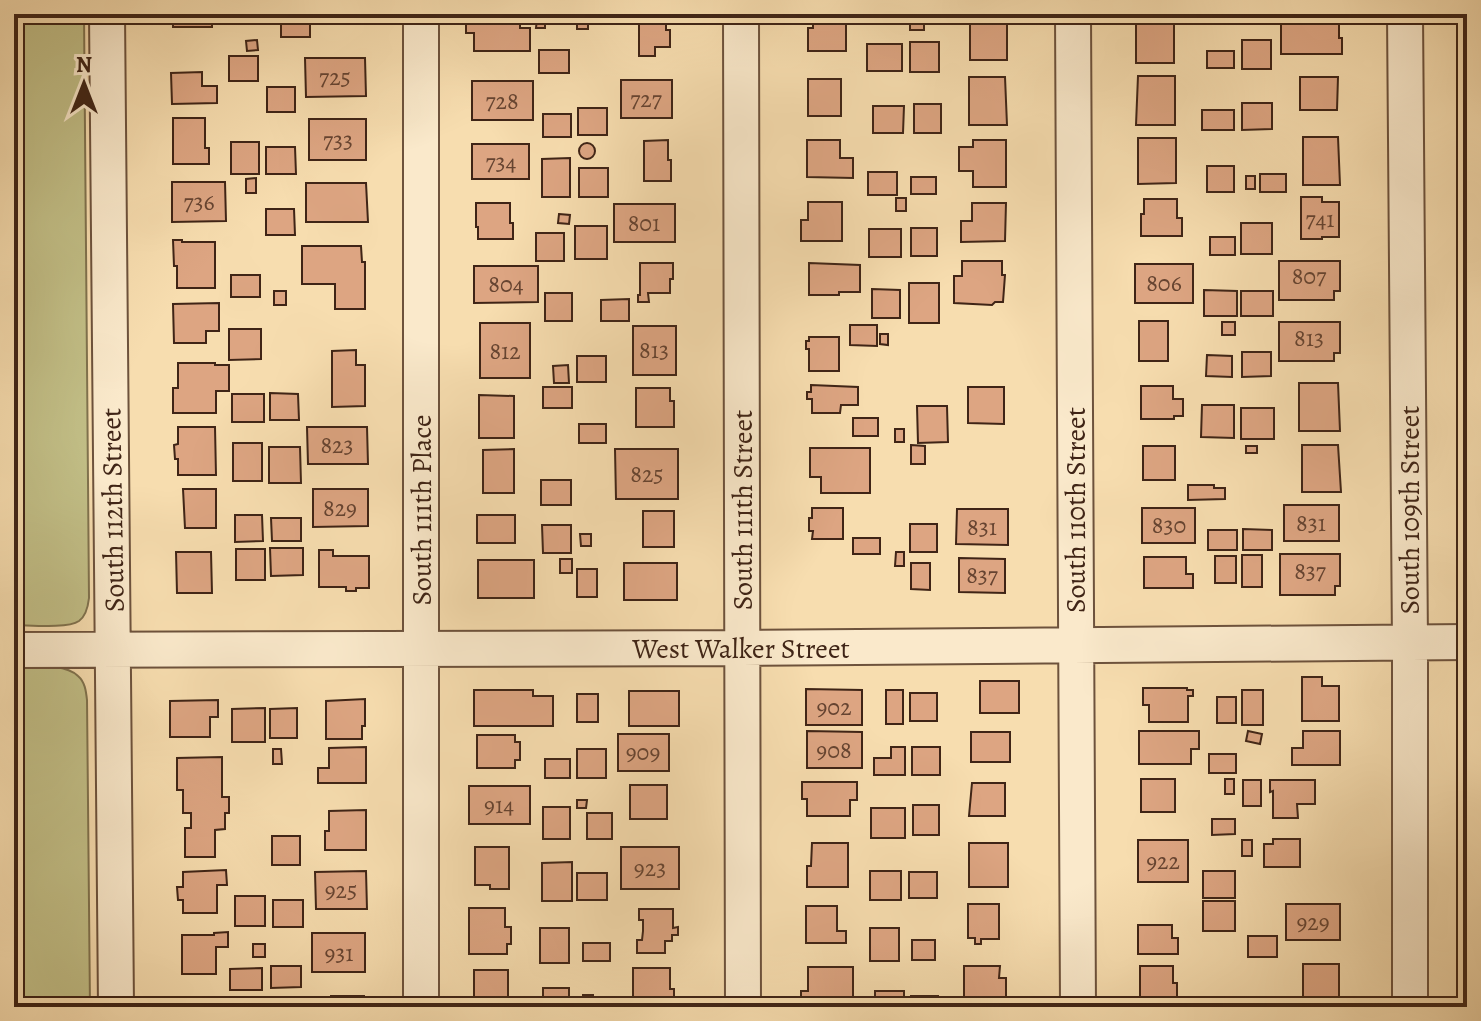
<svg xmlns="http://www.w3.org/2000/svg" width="1481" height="1021" viewBox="0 0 1481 1021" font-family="Alegreya,serif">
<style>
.green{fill:#c2bf87;stroke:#80724e;stroke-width:2}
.building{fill:#dda582;stroke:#3f2416;stroke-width:2}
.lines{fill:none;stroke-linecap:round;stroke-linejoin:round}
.minor-casing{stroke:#6d523c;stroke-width:38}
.minor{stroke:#fae9cb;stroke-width:34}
.labels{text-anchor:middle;stroke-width:7;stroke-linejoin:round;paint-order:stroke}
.number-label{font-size:24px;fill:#664431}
.street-label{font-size:28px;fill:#3f2416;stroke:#fae9cb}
</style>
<rect width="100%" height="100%" fill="#f7ddaf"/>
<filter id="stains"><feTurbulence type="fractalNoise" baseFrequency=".0025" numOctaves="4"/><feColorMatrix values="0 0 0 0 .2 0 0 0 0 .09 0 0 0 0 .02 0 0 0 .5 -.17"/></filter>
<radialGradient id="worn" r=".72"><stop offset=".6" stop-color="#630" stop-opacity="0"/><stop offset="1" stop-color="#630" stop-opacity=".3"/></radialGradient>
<path class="green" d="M14,14h70l5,584c-1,9 -3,18 -10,23 -12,8 -50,4 -65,4z
M14,668c18,0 50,-6 64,8 7,6 8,15 9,24l3,307h-76z"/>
<path class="building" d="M173,14h39v13h-39z
M248,14h10v8l-10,-1z
M281,14h29v23h-29z
M1281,14h58v24h3v16h-61z
M1136,15h38v48h-38z
M910,16h14v14h-14z
M970,16h37v44h-37z
M472,17h48v11h10v23h-56v-18h-8v-13h6z
M537,19h8v9h-9z
M813,20h33v31h-38v-23h5z
M577,21h11v8h-11z
M639,21h27v9h4v17h-15v9h-16z
M257,40l1,10 -11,1 -1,-10z
M1242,40h29v29h-29z
M910,42h29v30h-29z
M867,44h35v27h-35z
M539,50h30v23h-30z
M1207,51h27v17h-27z
M229,56h29v25h-29z
M305,58h60l1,38 -60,1z
M202,72v14h15v17l-45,1 -1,-31z
M1138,76h37v49h-39z
M969,77h36l2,48h-38z
M1300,77h38l-1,33h-37z
M808,79h33v37h-33z
M621,80h51v38h-51z
M472,81h61v39h-61z
M267,87h28v25h-28z
M1242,103h30v26l-30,1z
M914,104h27v29h-27z
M873,106h31l-1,27h-30z
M578,108h29v27h-29z
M1202,110h32v20h-32z
M543,114h28v23h-28z
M173,118h32v30h4v16h-36z
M309,119h57v41h-57z
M1303,137h35l2,48h-37z
M1138,138h38v45l-38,1z
M668,140v20h3v21h-27v-40z
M807,140h33v18h13v20l-46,-1z
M973,140h33v47h-33v-16h-14v-24h14z
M231,142h28v32h-28z
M579 151a8 8 0 1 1 16 0a8 8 0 1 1-16 0Z
M472,144h57v35h-57z
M266,147h29l1,27h-30z
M570,158v39h-28v-38z
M1207,166h27v26h-27z
M579,168h29v29h-29z
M868,172h29v23h-29z
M1260,174h26v18h-26z
M1246,176h9v13h-9z
M911,177h25v17h-25z
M256,178v15h-10v-14z
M172,182h53l1,39 -54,1z
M306,183h60l2,39h-62z
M1301,197h21v5h17v35h-17v2h-21z
M896,198h10v13h-10z
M1144,199h33v19h5v18h-41v-22h3z
M808,202h34v39h-41v-21h7z
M476,203h34v20h3v16h-35v-12h-2z
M972,203h34l-1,38 -44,1v-21h11z
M614,204h61v38h-61z
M266,209h28l1,26h-29z
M559,214l11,1 -1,9 -11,-1z
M1241,223h31v31h-31z
M575,226h32v33h-32z
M911,228h26v28h-26z
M869,229h32v28h-32z
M536,233h28v28h-28z
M1210,237h25v18h-25z
M173,240h9v2h33v46h-38v-22h-3z
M302,246h59l1,16h3v47h-30v-25h-33z
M962,261h40v14h3l-2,27h-8l-3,3 -38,-2v-27h8z
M1279,261h61v30h-6v9h-55z
M640,263h33v16h-3v14h-22l1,9h-11v-7h2z
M809,263l51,2v27h-21v3h-30z
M1135,264h58v39h-58z
M474,266h64v36l-64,1z
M231,275h29v22h-29z
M909,283h30v40h-30z
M872,289l28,1v28h-28z
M1204,290l33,1v25h-33z
M274,291h12v14h-12z
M1241,291h32v25h-32z
M545,293h27v28h-27z
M629,299v22h-28v-21z
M219,303v28h-13v12h-32l-1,-39z
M1139,321h29v40h-29z
M1222,322h13v13h-13z
M1279,322h61v31h-6v8h-55z
M480,323h50v55h-50z
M850,325h27v21l-27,-1z
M633,326h43v49h-43z
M229,329h32v30l-32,1z
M880,334h8v11l-8,-1z
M809,337h30v34h-30v-22h-3v-8h3z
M356,350v15h9v41l-33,1v-56z
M1242,352h29v24l-29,1z
M1207,355l25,1v21l-26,-1z
M577,356h29v26h-29z
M178,363h37v2h14v26h-13v22h-43v-25h5z
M568,365l1,18h-15l-1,-17z
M1299,383h39l2,48h-41z
M811,385l47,2v18h-17l-1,8h-28v-14h-5v-7h4z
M1141,386h32v13h10v17h-9v3h-33z
M543,387h29v21h-29z
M968,387h36v37l-36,-1z
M636,388h34v13h4v26h-38z
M270,393l28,1 1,26h-29z
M232,394h32v28h-32z
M479,395l35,1v42h-35z
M1202,405h32v33l-33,-1z
M917,406h30l1,36 -30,1z
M1241,408h33v31h-33z
M853,418h25v18h-25z
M579,424h27v19h-27z
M178,427h37l1,48h-38v-16h-3l-1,-14 4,-1z
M307,427h60l1,37h-60z
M895,429h9v13h-9z
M233,443h29v38h-29z
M911,445l14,1v18h-14z
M1302,445h36l3,47h-39z
M1143,446h32v34h-32z
M1246,446h11v7h-11z
M269,447h31l1,36h-32z
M810,448h60v45h-49v-16h-11z
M514,449v44h-31v-43z
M615,449h63v50h-62z
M541,480h30v25h-30z
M1188,485h26v3h11v11l-37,1z
M183,489h33v39h-31z
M313,489h55v37l-55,1z
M1284,505h55v36h-55z
M812,508h31v31h-31l1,-8h-4v-13h3z
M1142,508h53v35h-53z
M957,509h51v36l-52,-1z
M643,511h31v36h-31z
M235,515h27l1,26 -28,1z
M477,515h38v28h-38z
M271,518h30v23h-29z
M910,524h27v28h-27z
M542,525h29v28h-28z
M1243,529l29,1v20h-29z
M1208,530h29v20h-29z
M580,534h11v12h-10z
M853,538h27v16h-27z
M270,548h33v27l-32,1z
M236,549h29v31h-29z
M319,550h14v6h36v32h-13v3h-10v-4h-27z
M176,552h35l1,41h-35z
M896,552h8v14h-9z
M1280,554h60v32h-5v9h-55z
M1242,555h20v32h-20z
M1215,556h21v27h-21z
M1144,557h42v17h7v14h-49z
M959,558l46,1v34l-46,-1z
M560,559h12v14h-12z
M478,560h56v38h-56z
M624,563h53v37h-53z
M911,563h19v27l-19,-1z
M577,569h20v28h-20z
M1302,677h20v9h17v35h-37z
M980,681h39v32h-39z
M1143,688h44v2h6v6h-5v26h-39v-17h-6z
M806,689l56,1v35h-56z
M474,690h59v6h20v30h-79z
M886,690h17v34h-17z
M1242,690h21v35h-21z
M629,691h50v35h-50z
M910,693h27v28h-27z
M577,694h21v28h-21z
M1217,697h19v26h-19z
M365,699v27h-3v13h-36v-38z
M218,700v17h-8v20h-40v-36z
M265,708v34h-33v-33z
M297,708v30h-27v-29z
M807,731l55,1v36h-55z
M1139,731h60v18h-8v15h-52z
M1248,731l14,3 -2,10 -14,-3z
M1303,731h37v34h-48v-17h11z
M971,732h39v30h-39z
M618,734h51v37h-51z
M477,735h38v7h5v18h-5v8h-38z
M366,747v36h-48v-15h11v-20z
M891,747h14v28h-31v-17h17z
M912,747h28v28h-28z
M273,749h8l1,15h-9z
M577,749h29v29h-29z
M1209,754h27v19h-27z
M222,757v40h7v16h-4v16l-10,1v27h-30v-29h6v-15h-8v-23h-6v-32z
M545,759h25v19h-25z
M1141,779h34v33h-34z
M1225,779h9v15h-9z
M1243,780h18v26h-18z
M1270,780h45v24h-18l1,14h-25v-27l-3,1z
M802,782h55v18h-7v16h-43v-17h-5z
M972,783h33v33h-36z
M630,785h37v34h-37z
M469,786h61v38h-61z
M577,800h10l-1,8h-9z
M913,805h26v30h-26z
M543,807h27v32h-27z
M871,808h34v30h-34z
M366,810v40h-41v-19h4v-20z
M587,813h25v26h-25z
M1212,819h23v15l-23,1z
M272,836h28v29h-28z
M1273,839h27v28h-36v-23h9z
M1138,840h50v42h-50z
M1242,840h10v16h-10z
M812,843h36v44h-41v-21h4z
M969,843h39v44h-39z
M475,847h34v42h-19v-4h-15z
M621,847h58v42h-58z
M572,862v39h-30v-38z
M226,870l1,15h-10v28h-34v-13h-5l-1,-13h6v-15z
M366,871l1,38h-51l-1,-37z
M870,871h31v29h-31z
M1203,871h32v27h-32z
M909,872h28v26h-28z
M577,873h30v27h-30z
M235,896h30v30h-30z
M273,900h30v27h-30z
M1203,901h32v30h-32z
M968,904h31v35h-18v5h-6v-6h-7z
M1286,904h54v36h-54z
M806,906h31v25h9v12h-40z
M469,908h36v19h6v17h-4v10h-38z
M639,909h34v19l5,-1v8h-6v6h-7v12h-28v-13h5l1,-9v-11h-4z
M1138,925h34v13h6v16h-40z
M540,928h29v35h-29z
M870,928h29v33h-29z
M228,932v15h-12v27h-34v-39h32v-2z
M312,933h53v39h-53z
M1248,936h29v21h-29z
M912,940h23v20h-23z
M583,943h27v18h-27z
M253,944h12v13h-12z
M1303,964h36v34h-36z
M271,966h30v21l-30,1z
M964,966h36l-1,12h7v23h-7v6h-35z
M1140,966h33v17h4v18h-4v4h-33z
M808,967h45v40h-52v-16h7z
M262,968v22h-32v-21z
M633,968h37v21h4v18h-41z
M474,970h34v37h-34z
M543,988h26v19h-26z
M875,991h29v16h-29z
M583,995h10v12h-10z
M331,996h33v11h-33z
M911,996h27v11h-27z
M1246,1001h28v6h-28z
M1210,1004h27v3h-27z"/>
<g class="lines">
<g class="minor-casing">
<path id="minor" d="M107,14l9,993
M421,14v993
M741,14l2,993
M1073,14l5,993
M1405,14l5,629v364
M14,650l729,-2 724,-6"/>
</g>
<use href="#minor" class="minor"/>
</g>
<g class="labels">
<g class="number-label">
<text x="335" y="85">725</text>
<text x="646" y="107">727</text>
<text x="502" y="109">728</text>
<text x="338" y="148">733</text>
<text x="501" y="170">734</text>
<text x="199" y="210">736</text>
<text x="1320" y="227">741</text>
<text x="644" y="231">801</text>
<text x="1309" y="284">807</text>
<text x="1164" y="291">806</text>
<text x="506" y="292">804</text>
<text x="1309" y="346">813</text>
<text x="654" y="358">813</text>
<text x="505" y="359">812</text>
<text x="337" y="453">823</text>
<text x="647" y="482">825</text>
<text x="340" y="516">829</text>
<text x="1311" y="531">831</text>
<text x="1169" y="533">830</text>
<text x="982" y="535">831</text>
<text x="1310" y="579">837</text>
<text x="982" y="583">837</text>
<text x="834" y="715">902</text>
<text x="834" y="758">908</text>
<text x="643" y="760">909</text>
<text x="499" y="813">914</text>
<text x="1163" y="869">922</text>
<text x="650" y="876">923</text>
<text x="341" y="898">925</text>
<text x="1313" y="930">929</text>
<text x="339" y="961">931</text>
</g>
<g class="street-label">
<text transform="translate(112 510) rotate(-91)" y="10">South 112th Street</text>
<text transform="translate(421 510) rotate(-90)" y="10">South 111th Place</text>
<text transform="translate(742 510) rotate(-90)" y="10">South 111th Street</text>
<text transform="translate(1075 510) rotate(-90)" y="10">South 110th Street</text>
<text transform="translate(1409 510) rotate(-90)" y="10">South 109th Street</text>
<text x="741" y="658">West Walker Street</text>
</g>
</g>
<rect width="1481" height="1021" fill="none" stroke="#f7ddaf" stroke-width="48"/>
<rect x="16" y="16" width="1449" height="989" fill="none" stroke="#3f2416" stroke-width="4"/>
<rect x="24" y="24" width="1433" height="973" fill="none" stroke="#3f2416" stroke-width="2"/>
<g transform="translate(84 84)" stroke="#fae9cb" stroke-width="6" paint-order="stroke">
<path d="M0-6L14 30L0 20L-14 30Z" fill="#3f2416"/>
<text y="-12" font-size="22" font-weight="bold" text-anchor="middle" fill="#3f2416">N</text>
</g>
<rect width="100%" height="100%" filter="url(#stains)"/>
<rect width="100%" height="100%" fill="url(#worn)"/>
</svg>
